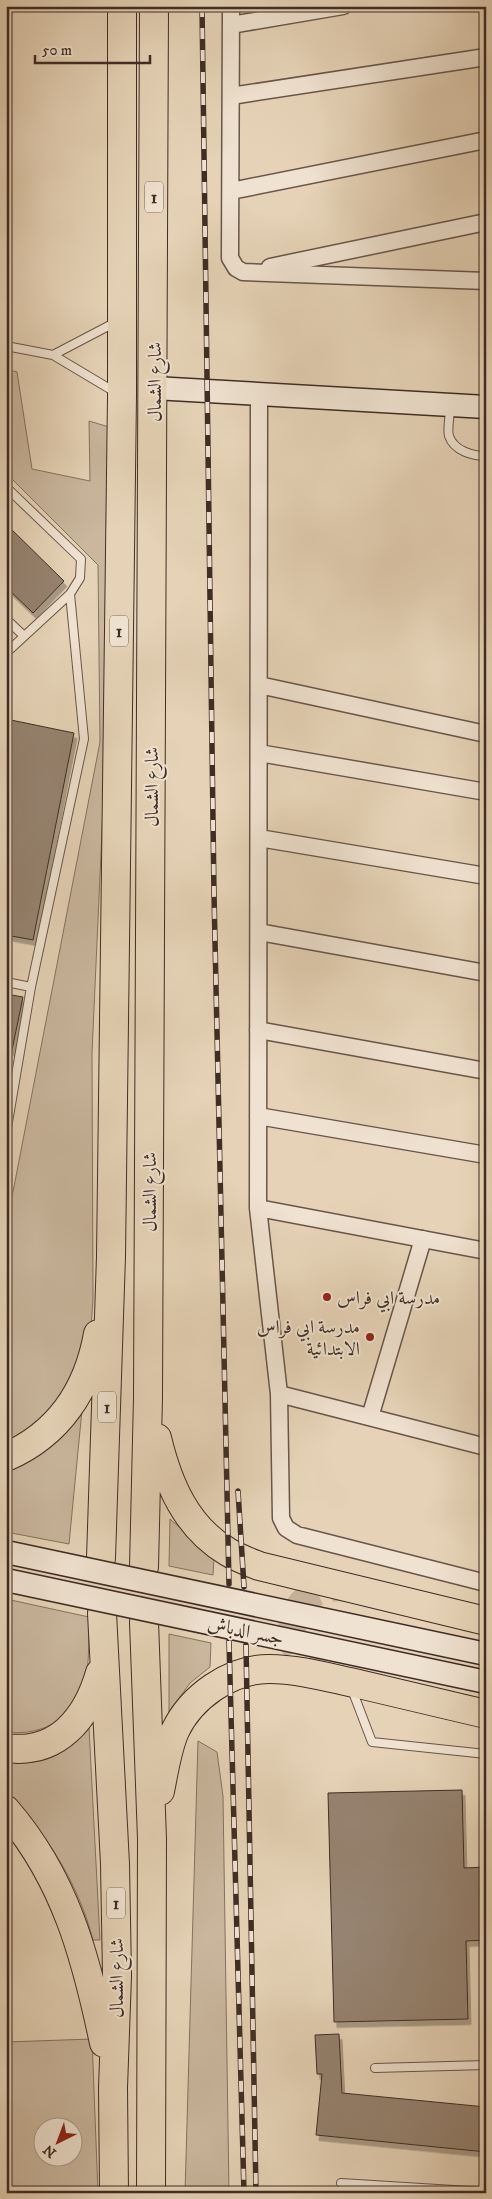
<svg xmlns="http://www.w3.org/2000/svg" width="492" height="2199" viewBox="0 0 492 2199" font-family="'IM FELL DW Pica',Amiri,serif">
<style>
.green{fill:#cab79e;stroke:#847262;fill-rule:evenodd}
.building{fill:#968371;stroke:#3f2d25;filter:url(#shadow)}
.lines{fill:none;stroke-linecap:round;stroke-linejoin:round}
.highway-tunnel{stroke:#c5b29a;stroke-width:28;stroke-dasharray:28 14;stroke-linecap:butt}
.lane-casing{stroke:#69564a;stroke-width:10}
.street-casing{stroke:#69564a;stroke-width:19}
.secondary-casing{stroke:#3f2d25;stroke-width:25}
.highway-casing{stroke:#3f2d25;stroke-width:30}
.lane{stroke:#efe2d0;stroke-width:8}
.street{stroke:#efe2d0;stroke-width:16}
.secondary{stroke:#efe2d0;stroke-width:22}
.highway{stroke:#e6d3b7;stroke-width:28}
.rail-casing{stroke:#3f2d25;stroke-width:5.5}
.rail{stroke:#efe2d0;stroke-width:4;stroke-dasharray:11;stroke-linecap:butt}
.secondary-bridge-casing{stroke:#3f2d25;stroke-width:25;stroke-linecap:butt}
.secondary-bridge{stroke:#efe2d0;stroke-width:22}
.poi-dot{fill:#8f2418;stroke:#efe2d0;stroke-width:2}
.labels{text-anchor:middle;stroke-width:4;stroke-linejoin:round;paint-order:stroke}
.shield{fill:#efe2d0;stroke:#746358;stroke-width:1}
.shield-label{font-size:18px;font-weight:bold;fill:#3f2d25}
.street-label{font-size:19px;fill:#3f2d25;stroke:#efe2d0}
.poi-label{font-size:19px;fill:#3f2d25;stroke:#efe2d0;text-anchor:start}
</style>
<defs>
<filter id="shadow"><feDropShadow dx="3" dy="5.5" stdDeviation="0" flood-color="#0004"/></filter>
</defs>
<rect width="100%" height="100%" fill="#e6d3b7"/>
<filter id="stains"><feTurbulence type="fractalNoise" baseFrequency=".004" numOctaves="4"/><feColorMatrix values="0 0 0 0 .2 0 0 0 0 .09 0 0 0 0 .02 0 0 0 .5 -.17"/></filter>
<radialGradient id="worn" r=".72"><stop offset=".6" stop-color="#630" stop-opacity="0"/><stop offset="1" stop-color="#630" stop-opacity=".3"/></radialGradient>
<path class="green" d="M6,369l11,3 15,97 58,12 -1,-60 20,6 -6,382 -11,244 1,246 -2,28 -32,81 -53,39v-219l94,-486 -2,-177 -92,-92z
M82,1410l-13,134 -63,-12v-61c34,-12 54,-33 76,-61z
M170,1519l44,39 -1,17 -44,-9z
M6,1599l83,18c-1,19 1,41 -3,58 -10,40 -39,62 -80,57z
M169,1634l42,9 -1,24 -20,16 -21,29z
M89,1728l11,212h-7c-15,-57 -46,-106 -87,-149v-29c39,4 57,-6 83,-34z
M198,1741l19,11 6,44 6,397h-44z
M92,2039l6,154h-92v-151zM42,2126h30v30h-30z"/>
<path class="building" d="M6,524l58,57 -31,32 -27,-26z
M6,719l68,14 -41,207 -27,-5z
M6,994l17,3 -11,53h-6z
M462,1790l2,78 22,-1v73l-20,1 2,78 -134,3 -6,-229z
M339,2034l3,59 144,14v45l-170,-17 6,-61h-5l-2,-39z"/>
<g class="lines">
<path class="highway-tunnel" d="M328,1678c-60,-26 -40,-99 22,-90"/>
<g class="lane-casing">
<path id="lane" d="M6,346l47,9 62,37
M53,355l63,-33
M450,408c0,8 -3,21 -1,28 5,15 24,20 37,20
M6,487l75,72 -1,19 -10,16
M6,619l18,17
M6,653l64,-59 14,145 -53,248 -25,147
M6,982l25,5
M351,1687l21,55 114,12
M375,2068l111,-3
M341,2183l145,9"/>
</g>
<g class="street-casing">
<path id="street" d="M231,6l-1,252 6,10 7,4 243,9
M231,25l112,-19
M231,96l255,-39
M231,191l255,-51
M270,267l216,-45
M259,395l-1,813 21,186 2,124 5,10 11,7 189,48
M259,685l227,49
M259,753l227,39
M259,838l227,38
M259,932l227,41
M258,1030l228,41
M258,1116l228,39
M258,1208l228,43
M279,1394l207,53
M370,1417l53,-178"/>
</g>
<g class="secondary-casing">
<path id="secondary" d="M154,388l332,19"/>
</g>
<g class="highway-casing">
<path id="highway" d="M157,1438c11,46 29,89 71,114 10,6 21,10 31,14l227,55
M6,1457c53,-23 82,-67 92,-123
M101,1558l10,-302 11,-860v-390
M144,1567l4,-170 6,-1391
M102,1613l13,251 2,112 -4,112 1,105
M144,1622l8,217 -1,354
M6,1748c52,7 81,-30 94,-75
M160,1791c4,-19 7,-42 15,-60 16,-34 55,-62 94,-62 30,0 61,9 90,15 42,10 85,20 127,30
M6,1810c59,68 80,147 98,233"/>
</g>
<use href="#lane" class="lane"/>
<use href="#street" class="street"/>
<use href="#secondary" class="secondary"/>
<use href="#highway" class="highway"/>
<g class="rail-casing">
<path id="rail" d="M202,6l12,888 15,690
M238,1491l6,96
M229,1641l15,552
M246,1645l10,548"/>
</g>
<use href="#rail" class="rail"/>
<g class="secondary-bridge-casing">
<path id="secondary-bridge" d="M6,1552l480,102
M6,1580l480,102"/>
</g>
<use href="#secondary-bridge" class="secondary-bridge"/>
</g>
<g class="poi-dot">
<circle cx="327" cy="1297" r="5"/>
<circle cx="370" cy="1337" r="5"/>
</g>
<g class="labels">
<g class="shield">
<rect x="145" y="181.5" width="18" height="31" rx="4"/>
<rect x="110" y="615.5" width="18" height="31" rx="4"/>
<rect x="98" y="1391.5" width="18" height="31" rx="4"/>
<rect x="107" y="1887.5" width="18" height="31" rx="4"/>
</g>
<g class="shield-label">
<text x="154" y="203">1</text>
<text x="119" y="637">1</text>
<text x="107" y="1413">1</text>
<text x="116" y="1909">1</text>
</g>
<g class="street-label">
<text transform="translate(154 382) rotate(-90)" y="7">شارع الشمال</text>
<text transform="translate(151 787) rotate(-90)" y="7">شارع الشمال</text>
<text transform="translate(149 1192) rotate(-90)" y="7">شارع الشمال</text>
<text transform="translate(246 1630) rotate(12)" y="7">جسر الدباش</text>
<text transform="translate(116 1978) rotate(-90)" y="7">شارع الشمال</text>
</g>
<g class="poi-label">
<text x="337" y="1304">مدرسة ابي فراس</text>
<text x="360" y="1333" text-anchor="end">مدرسة ابي فراس<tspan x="360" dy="22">الابتدائية</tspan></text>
</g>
</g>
<rect width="492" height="2199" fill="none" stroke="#e6d3b7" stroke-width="25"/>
<rect x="8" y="8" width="477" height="2184" fill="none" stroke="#3f2d25" stroke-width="2.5"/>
<rect x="12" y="12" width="467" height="2174" fill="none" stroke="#3f2d25"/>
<g transform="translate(58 2142) rotate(222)"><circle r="24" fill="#efe2d0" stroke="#a99a8c"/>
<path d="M0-4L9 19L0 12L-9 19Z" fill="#8f2418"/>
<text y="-8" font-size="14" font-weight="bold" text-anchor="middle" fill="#3f2d25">N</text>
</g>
<path d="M35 55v8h115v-8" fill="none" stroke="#3f2d25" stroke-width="2.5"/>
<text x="42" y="55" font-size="15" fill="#3f2d25" stroke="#efe2d0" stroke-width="4" paint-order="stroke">50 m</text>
<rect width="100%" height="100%" filter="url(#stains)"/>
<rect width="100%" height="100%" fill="url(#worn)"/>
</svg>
